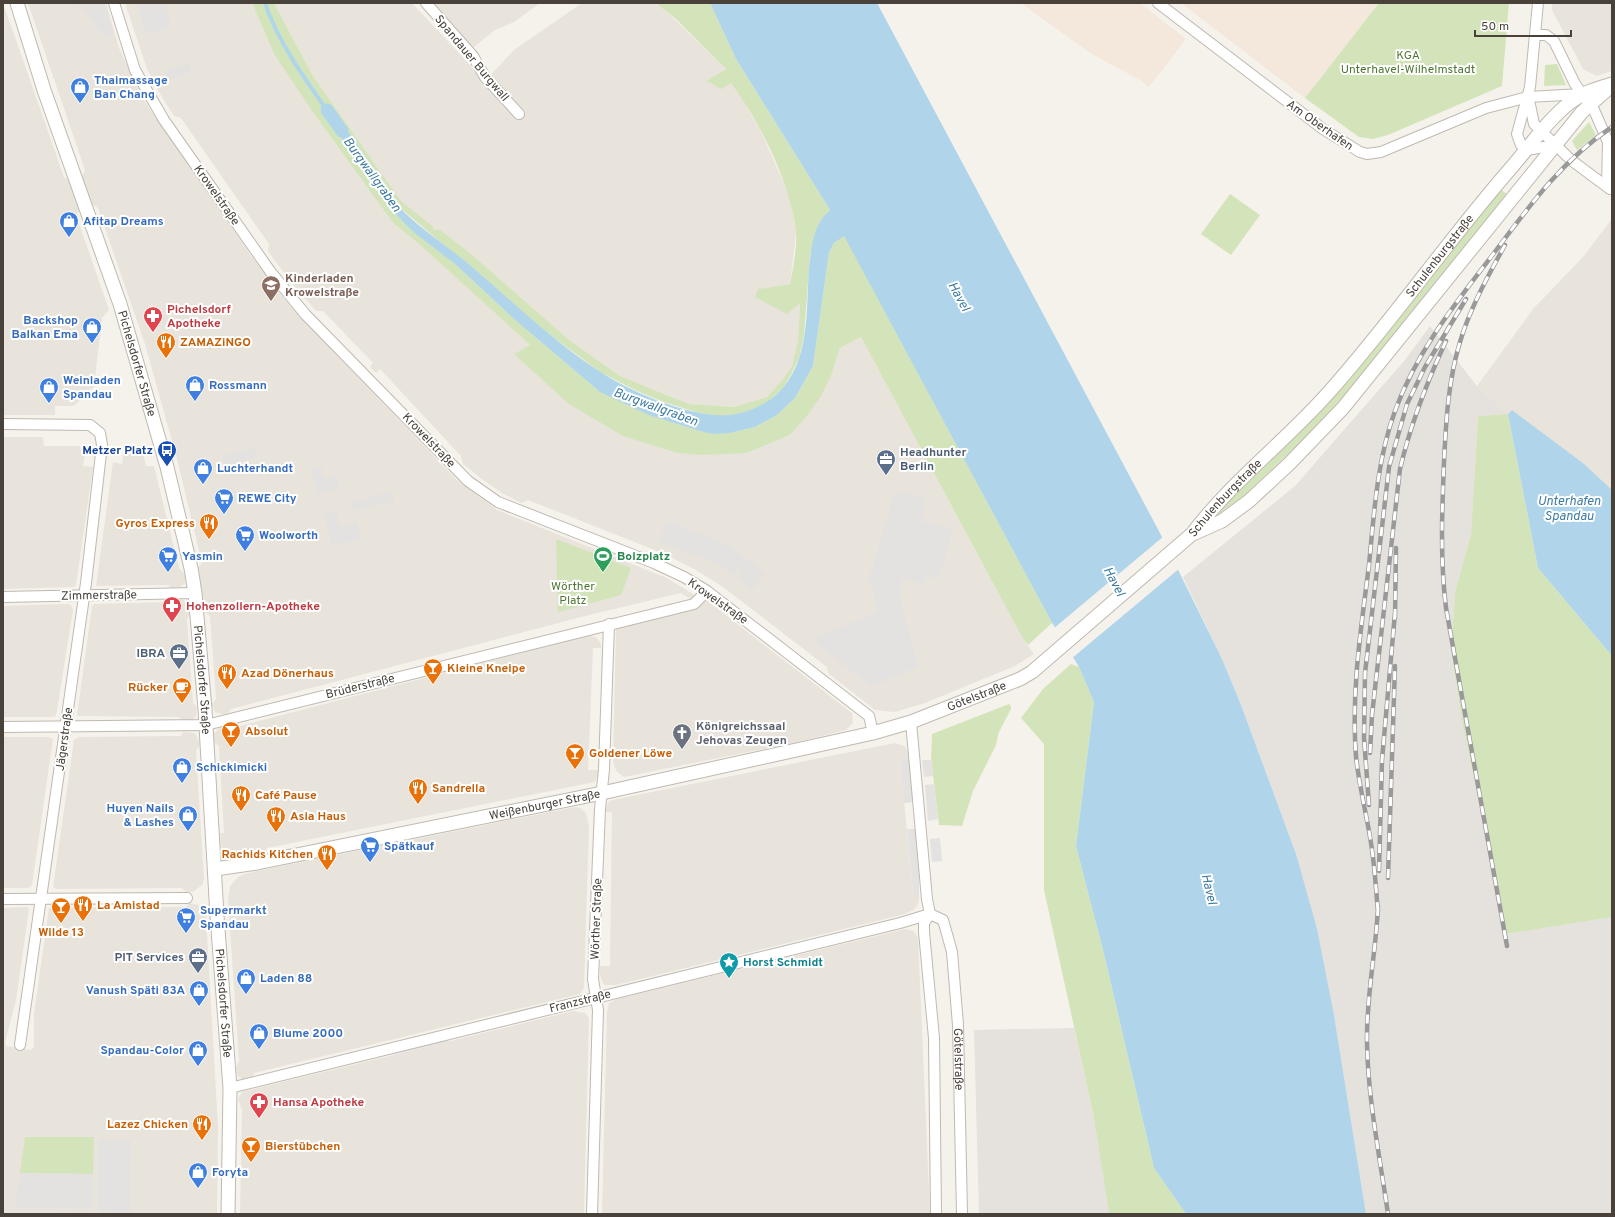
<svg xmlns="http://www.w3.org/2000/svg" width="1615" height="1217" viewBox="0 0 1615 1217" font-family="Overpass,sans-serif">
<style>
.residential{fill:#e8e3db}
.commercial{fill:#f3e8db}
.industrial{fill:#e5e1dd}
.green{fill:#d3e4ba}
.parking{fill:#e4e2e0}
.water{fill:#b0d5ea}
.pier{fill:#f5f2ec}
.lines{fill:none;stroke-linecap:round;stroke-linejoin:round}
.stream{stroke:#b0d5ea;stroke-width:4}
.canal{stroke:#b0d5ea;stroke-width:13}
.minor-casing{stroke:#bfb9b0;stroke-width:12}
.tertiary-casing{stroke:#bfb9b0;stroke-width:15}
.minor{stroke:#fff;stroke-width:10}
.tertiary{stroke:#fff;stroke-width:13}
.rail-casing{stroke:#999;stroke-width:4.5}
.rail{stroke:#fff;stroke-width:3;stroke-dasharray:9;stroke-linecap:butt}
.labels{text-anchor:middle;stroke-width:4;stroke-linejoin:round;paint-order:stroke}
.park-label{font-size:12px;fill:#4f7533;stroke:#fff}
.street-label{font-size:12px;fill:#48423b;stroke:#fff}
.shop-label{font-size:12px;font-weight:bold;fill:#366cbe;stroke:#fff;text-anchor:start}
.education-label{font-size:12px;font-weight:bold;fill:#785e54;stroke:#fff;text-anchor:start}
.health-label{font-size:12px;font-weight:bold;fill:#be3a42;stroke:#fff;text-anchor:start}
.food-label{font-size:12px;font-weight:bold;fill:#c56008;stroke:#fff;text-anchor:start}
.transit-label{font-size:12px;font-weight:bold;fill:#164399;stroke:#fff;text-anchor:end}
.service-label{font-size:12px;font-weight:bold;fill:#4e5e75;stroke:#fff;text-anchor:end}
.leisure-label{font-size:12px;font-weight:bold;fill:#27864d;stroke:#fff;text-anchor:start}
.worship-label{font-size:12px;font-weight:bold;fill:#5b616d;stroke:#fff;text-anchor:start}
.culture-label{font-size:12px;font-weight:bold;fill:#0d838f;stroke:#fff;text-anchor:start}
.water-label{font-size:13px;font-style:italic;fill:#3c7ba2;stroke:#fff}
</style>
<rect width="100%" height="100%" fill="#f5f2ec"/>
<path class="residential" d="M3,3l61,174 6,3 10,29 -4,6 33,95 -7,8 -8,68 -20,20h-19v9h-52z
M28,3h78l13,45 24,51 109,158 28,37 23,26 154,160 40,30 170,68 29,18 -4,4 -11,-7 -92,22 -358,94 -4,5h-5l-7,-2 -3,-8 4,-5 -6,-83 -6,-4 -6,-44 4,-5 -25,-104 -32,-115 -47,-136 -6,-4 -10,-28 3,-6z
M125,3h127l22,51 38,57 81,112 26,21 111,101 -16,10 233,98 43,-18 42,-62 8,-25 21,-11 162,302 11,15 -19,12 -90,37 -30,9 -20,-2 -47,-37 -1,-6 -104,-80 -27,-17 -31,-16 -137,-54 -7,3 -19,-10 -19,-13 -20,-16 -2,-8 -81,-87 -4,4 -6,-6 3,-4 -50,-52h-7l-26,-30 -22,-30 1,-7 -88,-126 -7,-2 -15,-24 -12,-23z
M274,3h138l73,78 29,-31 68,-47h74l7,5 63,61 -18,12 23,2 8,10 23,41 28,63 6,36 -6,51 -31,5 -4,7 45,6 -2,39 -6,25 -9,13 -16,18 -33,10 -45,-3 -69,-28 -52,-37 -98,-86 -36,-23 -33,-29 -88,-125z
M433,3h107l-26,19 -19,8 -21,17 -5,-3z
M1552,3h60v68l-15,5 -14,-7 -31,-59z
M1612,219v271l-29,-27 -71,-53 -4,4 -31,-28 56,-77 50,-52z
M3,437h40l1,9h35l6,7 -2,13 10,1 -17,118 -2,2 -71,2z
M124,446h17l5,20h8l25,102 6,7v8l-5,4 -8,1 -4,-3 -72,1 17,-124 9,2z
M172,599l12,1 6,8v5l-3,6 6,84 4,4 -1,9 -4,4h-10l-3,-3 -102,-1 15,-110 2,-2 76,-2z
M705,599l147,114 1,10 -7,7 -53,13 -169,34 -7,-5 -4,-9 3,-133 2,-3z
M68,604l3,1 2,5 -17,106 -4,1h-49v-111z
M590,635l7,3 4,6v4h-8l-5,122h11l-4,12 -328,66 -3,5 -27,6 -6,-1 -7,-5 -3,-7 -1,-13h4l-5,-87 -5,-4 -1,-7 6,-7 12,-3 5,2z
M183,732l12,1 4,8v6l-3,3 8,129 -1,5 -10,8h-7l-4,-4 -125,1 -4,-2 21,-147 5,-3 102,-1z
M3,737h46l4,2 -21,146 -4,3h-25z
M895,743l9,3 3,4 2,9 -9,1 13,133 6,5 -1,6 -3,5 -10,5 -289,71h-11l-2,-2 -3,-8v-9h10l2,-154h-7l3,-9 4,-3z
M575,807l5,1 6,5 3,13 -5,162 -4,6 -326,79 -2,5 -9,2 -6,-5 -1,-8 3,-6 -11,-161 2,-14 8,-9 10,-4z
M189,903l10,2 7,12 12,210 -1,87h-214v-306l24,-1 2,2 -13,91 -11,43 1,3 25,4 3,-3v-33l15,-106 137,-1z
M905,929l8,2 5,7 12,276h-328l5,-201 2,-10 8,-4z
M573,1011l12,2 4,5 -5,196h-344l2,-104 -4,-11 4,-7z"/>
<path class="commercial" d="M1021,3h119l46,36 -37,48 -9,-7 -50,-27z
M1181,3h198l-74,95z"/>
<path class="industrial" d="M1430,326l47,60 31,28 -30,2 -7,118 -16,58 -4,59 12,75 44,208 105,-17v297h-246l-32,-199 -38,-161 -55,-149 -19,-46 -39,-82 112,-91 110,-126z
M1074,1028l19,85 16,101h-130l-5,-184z"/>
<path class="green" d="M252,3h22l39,73 88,125 31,25 2,4h6l30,23 98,86 52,37 69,28 45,3 33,-10 16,-18 9,-13 6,-25 2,-38 -13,11 -32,-17 3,-8 32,-5c3,-17 7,-34 6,-51 -4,-48 -37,-112 -65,-150l-10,6 -14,-8 19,-12 -49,-49 -21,-17h54l26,56 94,151 -10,12 -6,15 -4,18 -6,81 -5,22 -8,17 -8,13 -14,13 -16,9 -18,5 -16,1 -19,-3 -37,-11 -28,-12 -35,-18 -63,-47 -140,-120 -64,-96 -2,15 59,84 17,18 48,38 60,56 85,72 49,23 54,17 27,1 25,-6 22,-12 18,-17 18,-32 16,-113 5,-10 10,-8 208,388 -24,22 -5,-6 -162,-302 -21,11 -8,25 -11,23 -14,20 -17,19 -43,18 -45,2 -24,-2 -55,-17 -54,-32 -55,-50 16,-9 -111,-101 -26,-21 -81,-112 -38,-57z
M1379,3h130l-7,83 -114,49 -15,4 -14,-2 -54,-39z
M1557,64l9,21 -22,1 1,-21z
M1589,122l7,13 -19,15 -5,-9z
M1500,189l7,5 -167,206 -38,41 -57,54 -28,20z
M1230,194l30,21 -29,40 -30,-21z
M1508,414l30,154 74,88v261l-105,17 -44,-208 -12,-75 4,-59 16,-58 7,-118z
M556,539l75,29 -10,27 -63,17z
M1071,664l8,3 15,35 -18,144 28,108 50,214 32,46h-77l-16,-101 -49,-223v-146l-23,-26 22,-29z
M1009,704l2,2v3l-12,23 -3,13 -23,46 -11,35 -23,-1 -8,-66 1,-25z
M25,1137h69l-1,37 -73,-1z"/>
<path class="parking" d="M79,3h23l4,6 7,24 -7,6z
M146,3h19l6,24 -25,7 -9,-29z
M188,63l4,8 -25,10 -3,-9z
M256,448l2,9 -34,8 -2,-9z
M321,466l3,13 12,-4 4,14 -22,6 -7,-26z
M895,491l31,7 -4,23 31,8 -14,50 -13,-2 -2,8 -21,-7 -4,16 19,72 -46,21 -59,-46 6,-6 59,-23 -5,-23 -5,-7z
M392,492l2,10 -41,9 -3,-10z
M336,511l3,15 18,-4 4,17 -29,7 -8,-33z
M668,521l61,24 36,28 -13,17 -15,-12 5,-6 -3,-4 -5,8 -16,-12 -61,-23z
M900,759h9l5,43 -10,1z
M922,760h10l1,16 -9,1z
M934,784l4,35 -10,2 -3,-36z
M907,829h9l3,41v28l-6,-5z
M940,838l2,23 -10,1 -2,-23z
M447,1039l1,3 -53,12v-3z
M99,1139l32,1 -1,73 -32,-1z
M20,1173l73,1 -1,35 -77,-2z"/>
<path class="water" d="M710,3h167l283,530 62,126 19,46 55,149 21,75 17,86 32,199h-180l-32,-46 -50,-214 -28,-108 18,-144 -15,-35 -28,-46 -207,-385 -10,7 -5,10 -16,113 -18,32 -18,17 -22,12 -25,6 -16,1 -11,-2 -54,-17 -49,-23 -85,-72 -60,-56 -39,-30 -10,-9 -12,-13 -63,-88 2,-15c15,22 30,45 45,67 6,9 11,20 19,29 22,23 50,41 74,61 42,36 82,75 128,105 31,21 101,51 137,43 16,-3 30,-10 41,-20 34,-31 29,-86 32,-127 2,-15 3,-32 11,-45 2,-4 6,-8 10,-12l-94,-151z
M1512,410l71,53 29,27v166l-74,-88 -30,-154z"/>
<path class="pier" d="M1164,536l16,32 -109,91 -18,-30z"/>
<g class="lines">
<path class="stream" d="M265,3c12,37 39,75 62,107"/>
<path class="canal" d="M327,110l15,21"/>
<g class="minor-casing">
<g id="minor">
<path d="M114,3l21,67 29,50 106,151 35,43 163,167 30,21 156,61 30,14 23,14 162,125 4,17"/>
<path d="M426,3l47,53 12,21 34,37"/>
<path d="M1158,3l165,126 37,23 7,2 14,-2 105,-44 42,-11 54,-3"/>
<path d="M1538,3l-8,84 -13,47 4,11 6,5 28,-5"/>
<path d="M1536,35h10l8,6 21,43 19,26 14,32 -1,44"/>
<path d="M1529,100l5,24 37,36 39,29"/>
<path d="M3,424l87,1 10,8 2,12 -16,138 -66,462"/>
<path d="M3,597l192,-4"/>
<path d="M911,722l16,177 3,15 -6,9v9l10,106 2,176"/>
<path d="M3,727l203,-2 488,-121 13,-13"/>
<path d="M3,899l184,-1"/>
<path id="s1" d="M930,914l13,6 9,32 6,73 4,189"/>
<path d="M230,1088l670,-165 30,-9"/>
<path d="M592,1214l6,-204 -5,-31 7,-170 4,-40 5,-145"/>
</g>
</g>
<g class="tertiary-casing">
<g id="tertiary">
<path id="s2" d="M17,3l27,87 76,214 47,163 24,101 4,25 10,116 12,207 13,172 -2,126"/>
<path d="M1195,533l27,-12 27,-20 40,-37 54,-56 239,-296 27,-24"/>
<path id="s3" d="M215,869l42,-6 345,-70 271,-60 38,-11 109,-43 12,-7 160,-138c40,-53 94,-93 138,-143 64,-72 118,-151 181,-223 19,-22 38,-50 61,-67 12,-9 27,-13 40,-17"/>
</g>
</g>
<use href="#minor" class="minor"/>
<use href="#tertiary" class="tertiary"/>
<g class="rail-casing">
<path id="rail" d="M1505,245c-17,31 -35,63 -45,97 -12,39 -14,80 -16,120 -2,49 -4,97 2,146l61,338
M1395,618l1,-70
M1370,753l2,-38 28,-246c11,-46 26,-85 46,-128
M1369,805l-5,-67 1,-65 24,-206 18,-63 18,-37 41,-68
M1379,871l3,-111 13,-147
M1388,878l7,-212
M1378,907c-2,45 -12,90 -11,136 1,57 13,115 21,171
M1378,911c-2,-20 -3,-41 -6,-61 -4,-31 -13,-62 -16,-94 -5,-64 5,-127 13,-191 5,-51 8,-105 26,-154 21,-58 59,-106 96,-154 36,-48 71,-97 121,-130"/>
</g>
<use href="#rail" class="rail"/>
</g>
<defs>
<g id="shop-pin" transform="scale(1)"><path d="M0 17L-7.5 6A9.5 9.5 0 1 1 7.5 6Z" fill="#3f7fe0" stroke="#fff"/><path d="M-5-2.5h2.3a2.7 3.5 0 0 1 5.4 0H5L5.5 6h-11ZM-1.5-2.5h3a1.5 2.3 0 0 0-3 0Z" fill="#fff"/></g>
<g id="school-pin" transform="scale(1)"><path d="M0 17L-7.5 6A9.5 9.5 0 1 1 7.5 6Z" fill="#8d6e63" stroke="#fff"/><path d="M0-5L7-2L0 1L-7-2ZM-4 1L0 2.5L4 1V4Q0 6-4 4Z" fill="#fff"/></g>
<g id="pharmacy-pin" transform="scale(1)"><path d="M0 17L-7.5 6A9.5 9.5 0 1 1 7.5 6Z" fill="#e0444e" stroke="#fff"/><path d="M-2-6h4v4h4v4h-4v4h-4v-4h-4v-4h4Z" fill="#fff"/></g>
<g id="restaurant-pin" transform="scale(1)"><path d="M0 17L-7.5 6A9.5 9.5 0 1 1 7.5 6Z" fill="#e8710a" stroke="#fff"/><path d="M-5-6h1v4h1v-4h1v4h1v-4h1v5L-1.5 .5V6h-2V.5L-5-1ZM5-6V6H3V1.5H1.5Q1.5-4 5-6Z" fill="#fff"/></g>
<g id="bus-pin" transform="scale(1)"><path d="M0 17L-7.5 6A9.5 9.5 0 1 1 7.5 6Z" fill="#1a4fb4" stroke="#fff"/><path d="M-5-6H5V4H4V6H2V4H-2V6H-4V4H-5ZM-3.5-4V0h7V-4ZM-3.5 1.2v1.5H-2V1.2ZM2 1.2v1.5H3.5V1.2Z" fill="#fff"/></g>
<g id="office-pin" transform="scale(1)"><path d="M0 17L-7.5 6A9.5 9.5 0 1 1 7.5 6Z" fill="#5c6f8a" stroke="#fff"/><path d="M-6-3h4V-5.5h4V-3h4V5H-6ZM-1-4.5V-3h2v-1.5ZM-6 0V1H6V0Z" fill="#fff"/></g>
<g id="supermarket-pin" transform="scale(1)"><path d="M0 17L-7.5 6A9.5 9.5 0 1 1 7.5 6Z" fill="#3f7fe0" stroke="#fff"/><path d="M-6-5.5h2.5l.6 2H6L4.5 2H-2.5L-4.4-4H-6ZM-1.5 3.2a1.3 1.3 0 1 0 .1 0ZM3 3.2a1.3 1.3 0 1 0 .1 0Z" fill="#fff"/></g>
<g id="stadium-pin" transform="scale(1)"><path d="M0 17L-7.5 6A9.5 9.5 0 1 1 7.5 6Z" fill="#2e9e5b" stroke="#fff"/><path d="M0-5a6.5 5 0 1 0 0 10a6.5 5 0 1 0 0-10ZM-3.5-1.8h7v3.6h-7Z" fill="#fff"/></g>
<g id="bar-pin" transform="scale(1)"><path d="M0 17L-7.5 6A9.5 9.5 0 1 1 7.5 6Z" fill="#e8710a" stroke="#fff"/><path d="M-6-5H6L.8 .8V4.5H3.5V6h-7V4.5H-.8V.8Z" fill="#fff"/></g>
<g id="cafe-pin" transform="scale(1)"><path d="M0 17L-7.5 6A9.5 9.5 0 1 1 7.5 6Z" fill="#e8710a" stroke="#fff"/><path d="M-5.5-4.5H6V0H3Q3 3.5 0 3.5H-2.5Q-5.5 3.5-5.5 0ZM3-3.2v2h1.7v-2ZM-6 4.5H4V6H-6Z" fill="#fff"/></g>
<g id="church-pin" transform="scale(1)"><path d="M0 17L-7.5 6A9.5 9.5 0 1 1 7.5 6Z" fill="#6b7280" stroke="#fff"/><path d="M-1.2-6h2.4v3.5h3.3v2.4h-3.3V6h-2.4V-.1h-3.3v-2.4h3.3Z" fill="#fff"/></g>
<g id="sight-pin" transform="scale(1)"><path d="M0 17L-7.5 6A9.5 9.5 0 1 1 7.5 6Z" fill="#0f9aa8" stroke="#fff"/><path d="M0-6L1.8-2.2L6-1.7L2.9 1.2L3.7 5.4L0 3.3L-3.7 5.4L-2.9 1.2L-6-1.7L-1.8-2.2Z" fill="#fff"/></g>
</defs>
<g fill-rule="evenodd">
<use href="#shop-pin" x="80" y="87"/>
<use href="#shop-pin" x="69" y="221"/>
<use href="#school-pin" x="271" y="285"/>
<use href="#pharmacy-pin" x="153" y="316"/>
<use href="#shop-pin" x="92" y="327"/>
<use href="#restaurant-pin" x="166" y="342"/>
<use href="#shop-pin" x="195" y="385"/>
<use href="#shop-pin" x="49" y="387"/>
<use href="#bus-pin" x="167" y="450"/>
<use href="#office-pin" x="886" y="459"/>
<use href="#shop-pin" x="203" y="468"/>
<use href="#supermarket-pin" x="224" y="498"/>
<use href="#restaurant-pin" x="209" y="523"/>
<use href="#supermarket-pin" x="245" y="535"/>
<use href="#supermarket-pin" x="168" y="556"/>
<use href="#stadium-pin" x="603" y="556"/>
<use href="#pharmacy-pin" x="172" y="606"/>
<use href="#office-pin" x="179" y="653"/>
<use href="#bar-pin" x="433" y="668"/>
<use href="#restaurant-pin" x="227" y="673"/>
<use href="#cafe-pin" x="182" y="687"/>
<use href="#bar-pin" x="231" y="731"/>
<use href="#church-pin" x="682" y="733"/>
<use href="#bar-pin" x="575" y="753"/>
<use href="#shop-pin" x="182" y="767"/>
<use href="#restaurant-pin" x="418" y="788"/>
<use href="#restaurant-pin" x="241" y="795"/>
<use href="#shop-pin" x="188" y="815"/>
<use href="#restaurant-pin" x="276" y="816"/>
<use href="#supermarket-pin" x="370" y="846"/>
<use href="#restaurant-pin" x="327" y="854"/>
<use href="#restaurant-pin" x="83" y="905"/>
<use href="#bar-pin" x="61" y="907"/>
<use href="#supermarket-pin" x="186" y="917"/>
<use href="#office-pin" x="198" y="957"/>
<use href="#sight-pin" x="729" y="962"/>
<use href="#shop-pin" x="246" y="978"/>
<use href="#shop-pin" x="199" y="990"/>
<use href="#shop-pin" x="259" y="1033"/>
<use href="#shop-pin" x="198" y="1050"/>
<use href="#pharmacy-pin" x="259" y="1102"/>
<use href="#restaurant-pin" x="202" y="1124"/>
<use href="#bar-pin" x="251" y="1146"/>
<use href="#shop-pin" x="198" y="1172"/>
</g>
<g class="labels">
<g class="park-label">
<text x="1408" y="59">KGA<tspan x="1408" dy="14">Unterhavel-Wilhelmstadt</tspan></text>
<text x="573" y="590">Wörther<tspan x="573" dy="14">Platz</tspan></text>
</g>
<g class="street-label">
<text transform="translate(472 58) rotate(50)" y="4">Spandauer Burgwall</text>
<text transform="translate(1320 125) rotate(35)" y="4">Am Oberhafen</text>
<text transform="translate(217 195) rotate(55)" y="4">Krowelstraße</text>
<text dy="4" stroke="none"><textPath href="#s3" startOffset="1427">Schulenburgstraße</textPath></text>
<text dy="4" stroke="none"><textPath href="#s2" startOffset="380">Pichelsdorfer Straße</textPath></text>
<text transform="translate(429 440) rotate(46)" y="4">Krowelstraße</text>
<text dy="4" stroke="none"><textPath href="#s3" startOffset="1103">Schulenburgstraße</textPath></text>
<text transform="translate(99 595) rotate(-1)" y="4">Zimmerstraße</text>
<text transform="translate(718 601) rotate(35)" y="4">Krowelstraße</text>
<text dy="4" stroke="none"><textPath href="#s2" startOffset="704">Pichelsdorfer Straße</textPath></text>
<text transform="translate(360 686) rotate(-14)" y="4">Brüderstraße</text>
<text dy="4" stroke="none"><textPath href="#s3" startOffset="782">Götelstraße</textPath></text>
<text transform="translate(64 739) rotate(-82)" y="4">Jägerstraße</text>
<text dy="4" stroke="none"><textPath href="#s3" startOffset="336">Weißenburger Straße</textPath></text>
<text transform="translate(596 919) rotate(-88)" y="4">Wörther Straße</text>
<text transform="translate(580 1001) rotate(-14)" y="4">Franzstraße</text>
<text dy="4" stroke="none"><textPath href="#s2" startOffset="1028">Pichelsdorfer Straße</textPath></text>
<text dy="4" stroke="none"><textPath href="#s1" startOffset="155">Götelstraße</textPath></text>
</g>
<g class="shop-label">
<text x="94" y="84">Thaimassage<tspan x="94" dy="14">Ban Chang</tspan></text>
<text x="83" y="225">Afitap Dreams</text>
<text x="78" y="324" text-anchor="end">Backshop<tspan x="78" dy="14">Balkan Ema</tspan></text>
<text x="63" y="384">Weinladen<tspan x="63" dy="14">Spandau</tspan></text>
<text x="209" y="389">Rossmann</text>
<text x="217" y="472">Luchterhandt</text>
<text x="238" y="502">REWE City</text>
<text x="259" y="539">Woolworth</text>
<text x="182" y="560">Yasmin</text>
<text x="196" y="771">Schickimicki</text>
<text x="174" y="812" text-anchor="end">Huyen Nails<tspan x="174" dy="14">&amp; Lashes</tspan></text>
<text x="384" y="850">Spätkauf</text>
<text x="200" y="914">Supermarkt<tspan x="200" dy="14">Spandau</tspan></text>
<text x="260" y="982">Laden 88</text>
<text x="185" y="994" text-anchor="end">Vanush Späti 83A</text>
<text x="273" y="1037">Blume 2000</text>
<text x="184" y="1054" text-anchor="end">Spandau-Color</text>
<text x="212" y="1176">Foryta</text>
</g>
<g class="education-label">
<text x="285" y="282">Kinderladen<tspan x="285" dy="14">Krowelstraße</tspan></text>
</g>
<g class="health-label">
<text x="167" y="313">Pichelsdorf<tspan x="167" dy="14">Apotheke</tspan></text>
<text x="186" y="610">Hohenzollern-Apotheke</text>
<text x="273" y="1106">Hansa Apotheke</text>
</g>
<g class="food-label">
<text x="180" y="346">ZAMAZiNGO</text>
<text x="195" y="527" text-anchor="end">Gyros Express</text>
<text x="447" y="672">Kleine Kneipe</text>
<text x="241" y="677">Azad Dönerhaus</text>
<text x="168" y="691" text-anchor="end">Rücker</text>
<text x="245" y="735">Absolut</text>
<text x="589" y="757">Goldener Löwe</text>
<text x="432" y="792">Sandrella</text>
<text x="255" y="799">Café Pause</text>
<text x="290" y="820">Asia Haus</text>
<text x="313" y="858" text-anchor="end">Rachids Kitchen</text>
<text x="97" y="909">La Amistad</text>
<text x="61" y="936" text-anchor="middle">Wilde 13</text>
<text x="188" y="1128" text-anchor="end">Lazez Chicken</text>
<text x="265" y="1150">Bierstübchen</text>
</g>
<g class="transit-label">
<text x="153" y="454">Metzer Platz</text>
</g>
<g class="service-label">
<text x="900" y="456" text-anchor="start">Headhunter<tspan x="900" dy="14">Berlin</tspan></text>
<text x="165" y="657">IBRA</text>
<text x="184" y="961">PIT Services</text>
</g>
<g class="leisure-label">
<text x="617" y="560">Bolzplatz</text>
</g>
<g class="worship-label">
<text x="696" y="730">Königreichssaal<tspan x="696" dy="14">Jehovas Zeugen</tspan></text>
</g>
<g class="culture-label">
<text x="743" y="966">Horst Schmidt</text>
</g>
<g class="water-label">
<text transform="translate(373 174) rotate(54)" y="5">Burgwallgraben</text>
<text transform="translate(960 296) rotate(61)" y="5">Havel</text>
<text transform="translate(656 406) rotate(20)" y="5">Burgwallgraben</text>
<text x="1569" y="505">Unterhafen<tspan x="1569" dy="15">Spandau</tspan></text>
<text transform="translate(1115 581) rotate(62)" y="5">Havel</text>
<text transform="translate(1210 889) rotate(76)" y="5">Havel</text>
</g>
</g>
<rect width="1615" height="1217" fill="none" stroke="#48423b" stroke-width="8"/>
<path d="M1475 30v6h96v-6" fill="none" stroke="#48423b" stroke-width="2"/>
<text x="1481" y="30" font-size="12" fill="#48423b" stroke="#ffffff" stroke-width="3" paint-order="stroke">50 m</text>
</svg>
